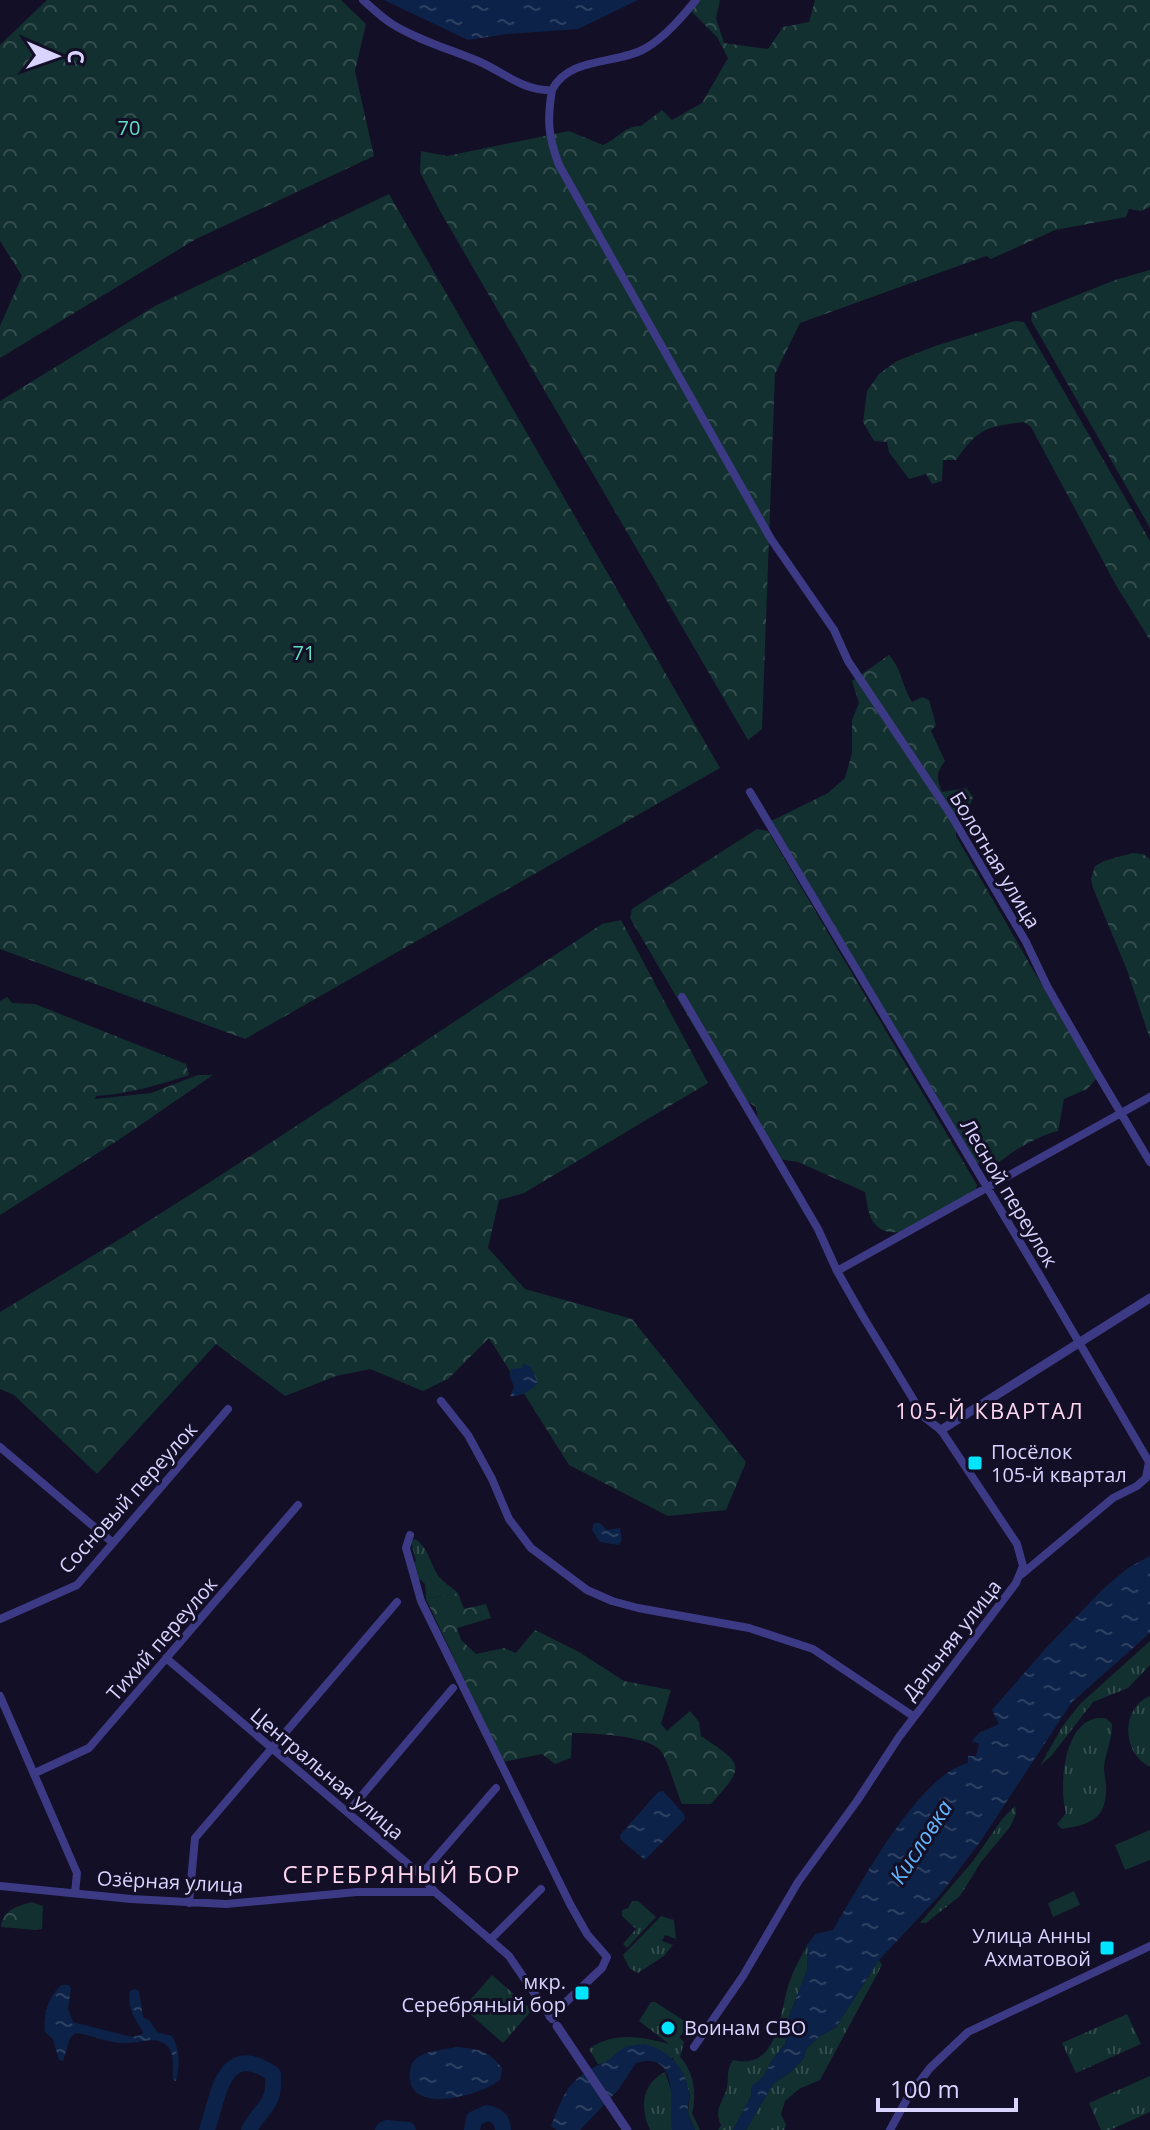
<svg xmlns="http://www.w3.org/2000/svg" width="1150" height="2130" viewBox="0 0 1150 2130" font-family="'Open Sans',sans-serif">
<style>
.grass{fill:url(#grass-tufts)}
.forest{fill:url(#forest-crowns)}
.pitch{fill:#12302f}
.water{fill:url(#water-ripples)}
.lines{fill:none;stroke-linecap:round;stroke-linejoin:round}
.river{stroke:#0c2248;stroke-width:16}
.minor{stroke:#3d3a85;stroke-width:8}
.tertiary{stroke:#3d3a85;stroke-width:9}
.poi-dot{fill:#00e5ff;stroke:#130f26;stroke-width:3}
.labels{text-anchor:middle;stroke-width:6;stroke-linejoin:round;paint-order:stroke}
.park-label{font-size:20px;fill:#5fe0c0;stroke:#130f26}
.street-label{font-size:20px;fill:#d9d4ff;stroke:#130f26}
.poi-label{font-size:20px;fill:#d9d4ff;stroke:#130f26;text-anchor:start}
.neighbourhood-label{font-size:22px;letter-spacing:2px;fill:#ffd6f0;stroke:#130f26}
.water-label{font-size:22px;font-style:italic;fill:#62b6ff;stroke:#130f26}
.quarter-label{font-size:24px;letter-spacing:2px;fill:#ffd6f0;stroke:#130f26}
</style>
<defs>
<pattern id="grass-tufts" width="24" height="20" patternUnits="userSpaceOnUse" patternTransform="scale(2)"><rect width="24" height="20" fill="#12302f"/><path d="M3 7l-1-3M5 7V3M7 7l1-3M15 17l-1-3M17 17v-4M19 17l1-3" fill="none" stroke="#344d4e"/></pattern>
<pattern id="forest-crowns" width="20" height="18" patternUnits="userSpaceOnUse" patternTransform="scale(2)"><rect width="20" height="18" fill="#12302f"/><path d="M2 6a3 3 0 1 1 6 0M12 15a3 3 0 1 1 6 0" fill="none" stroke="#344d4e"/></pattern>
<pattern id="water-ripples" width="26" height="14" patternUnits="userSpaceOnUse" patternTransform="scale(2)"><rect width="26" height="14" fill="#0c2248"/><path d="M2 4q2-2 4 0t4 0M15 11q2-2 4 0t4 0" fill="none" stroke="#2f4163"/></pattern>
</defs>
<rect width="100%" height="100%" fill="#130f26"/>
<path class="grass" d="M415,1539c13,8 15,23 22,35 4,7 15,13 21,19l-32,6 -1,-15 -4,-4 -5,1 -4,-18 4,-2 -5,-19z
M1150,1641v24l-22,23 -35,14 -41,53 -12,11 22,-39 18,-23z
M1150,1696v71c-28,-13 -30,-59 0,-71z
M1106,1718l6,6c1,14 -7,29 -8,44 0,6 2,13 2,19 1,32 -16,38 -44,42l-5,-5 9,-11c-7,-25 -3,-85 27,-94 4,-2 8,0 13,-1z
M1015,1806l1,8 -6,13 -29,35 -21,34 -34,27h-6l53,-62 30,-43z
M632,1901h6l18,16 -29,31 -4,-4 13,-15 -14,-13v-6l6,-2z
M661,1916l13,4 2,19 -11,-4 -3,6 11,4 -9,11 -26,17 -8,-4 -7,-14z
M808,1944l-1,26 -17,44 -5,30 -13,16 -8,16 -12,10 -1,10 -18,34h-15l3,-5c-8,-17 3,-23 6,-38 2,-11 -1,-17 6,-27 48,11 45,-50 58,-82 4,-11 11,-23 17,-34z
M879,1960l3,5 -62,115 -21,9 -14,12 -4,13 5,11 -2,5h-38l27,-46 19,-13 12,-13 2,-9 13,-12 17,-10z
M492,1975l40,35 -29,33 -40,-35z
M651,2002h4l31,20 -1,9 -6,6 5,5 -4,15c14,15 17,37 12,56l8,17h-5l-7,-17 2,-19 -17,-36 -75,6 -9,-15c26,-18 52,-12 80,-5l-30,-23z
M1127,2014l14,30 -65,29 -14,-30z
M665,2072l7,21v37h-22c-10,-22 -9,-46 15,-58z
M1150,2076v36l-40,18h-9l-12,-27z"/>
<path class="forest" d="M47,0h294l25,24 -11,47 19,85 -178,83 -196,119v-32l22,-50 -22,-35v-196z
M691,0h29l-4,18 8,25 44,6 15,-22 26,-5 6,-22h335v207l-9,4 -12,-2 -3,8 -71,13 -64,29 -5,-3 -186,67 -25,51 -13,355 -14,11 -308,-529 -20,-39 1,-21 26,5 122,-25 34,14c14,-6 23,-20 38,-19l21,-16 10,10 30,-17 26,-45 -11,-21 -28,-28z
M389,194l331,574 -475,271 -245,-90v-548l155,-95z
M1150,270v258l-119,-208 1,-7 83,-33z
M1015,321l9,1 126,219v99l-33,-53 -86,-160 -7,-5c-39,5 -45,6 -68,38h-13l-1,21 -10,3 -6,-10 -17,5 -20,-27 -2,-10 -13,-1 -11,-19 4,-31 12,-17 18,-13 38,-15z
M889,655c13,14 13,32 23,47l10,-5 7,3 7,25 -5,6 14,30c-9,12 -9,17 -3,31l24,-4 7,9 -4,11 -13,6v22l140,243 -9,10 -23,10 -6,32c-14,3 -30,12 -42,19 -15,9 -23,22 -41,12l-204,-341 57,-28 17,-15 7,-25v-33l7,-17 -7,-22z
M757,829l11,2 209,354 -4,14c-21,12 -78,51 -99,24 -6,-7 -7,-22 -9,-31l-67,-30 -20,-3 -19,-27 -3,-25 -24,-16 -102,-173 2,-9z
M1132,853l11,1 7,5v180l-23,-69 -34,-82 -2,-9 4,-13 9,-5z
M621,920l87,163 -184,110 -25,7 -11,48 37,41 107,30 114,143 -20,48 -58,6 -99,-51 -80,-127 -41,41 -25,12 -53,-22 -34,7 -51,20 -69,-52 -119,130 -83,-79 -14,-6v-77c205,-122 403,-257 602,-388z
M7,997l5,6 23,1 151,60 3,11c-31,10 -60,19 -93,21l-1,3 56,-6 47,-18h15l-90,62 -123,78v-214z
M458,1593l6,16 22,-5 5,14 -34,10 4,12 15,14 28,-6 12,5 19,-23 44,22 45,29 47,9 -10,34 6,7 23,-20 9,11 2,14c43,29 45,29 10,68h-29c-6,-13 -14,-45 -22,-54 -15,-15 -68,-17 -88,-17l-1,25 -16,6 -13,-10 -39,8 -77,-163z
M32,1902l11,4 -1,23 -6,1 -35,-3c2,-17 16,-21 31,-25z"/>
<path class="pitch" d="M1150,1830v30l-25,10 -10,-25z
M1074,1891l6,14 -27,12 -5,-14z"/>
<path class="water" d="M384,0h254l-60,29 -71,5 -39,6z
M523,1363l8,4 7,16c-6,7 -19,15 -28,13l4,-9c-1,-6 -8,-10 -2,-18l10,-1z
M594,1523h6l7,7 13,-2 2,12 -3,5 -19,-3 -8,-12z
M1150,1556v77l-78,69 -90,137 -42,56 -61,65 -43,67 -17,10 -13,12 -2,9 -12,13 -19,13 -27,46h-13l18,-34 1,-10 12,-10 8,-16 13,-16 5,-30 17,-44 1,-26 7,-10 18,-4c26,-43 85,-155 135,-167v-7h8l3,-12 -7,-3 7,-8 20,-9 -7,-14 54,-62 57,-59 25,-21z
M663,1791l21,23 1,5 -40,41 -24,-20 -1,-5 38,-43z
M61,1985h8l2,3 -3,21 5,13 59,15 9,-2 2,-3c-8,-14 -16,-23 -13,-41l5,-2 4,2 4,26 7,4 7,11 15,4c8,14 8,30 4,45l-3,-1c-1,-9 2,-24 -4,-32 -11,-14 -29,-5 -43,-5 -18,1 -34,-9 -51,-10l-5,5 -7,23 -4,-1 -6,-21 -8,-7c-2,-18 3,-34 16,-47z
M644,2044c24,5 42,24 45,49 1,6 -2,13 -1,19 1,6 4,12 7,18h-23c-4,-24 10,-80 -36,-67l-17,26 -39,41h-23l-6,-4c15,-37 17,-47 54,-64 8,-4 13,-12 21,-15 5,-2 13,-2 18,-3z
M456,2047c22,2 32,3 46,21l-2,12c-22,17 -96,36 -90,-9 1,-7 4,-12 10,-15 10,-6 25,-6 36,-9z"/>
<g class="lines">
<path class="river" d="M207,2130c12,-35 16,-90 66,-56 2,34 -10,30 -24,56
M383,2130l4,-2 21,2
M472,2130l2,-11 13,-6c10,2 16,6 16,17"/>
<path class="minor" d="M363,0c9,8 18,17 29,24 26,16 57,25 86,37 24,10 46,31 74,29 17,-34 65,-25 94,-42 19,-11 36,-31 50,-48
M552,90c-5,30 -4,46 7,75l212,374 63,91 14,31 103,154 75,127 21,44 50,87 53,89
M750,792l289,482 110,188 -3,16 -9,8 -24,12 -91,76
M682,997l136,232 19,42 25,44 62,102 17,13 76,114 6,22 -7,17 -117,154 -42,64 -59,81 -55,94 -49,71
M837,1271l313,-174
M441,1401l27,34 24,44 17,40 22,29 56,42 25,11 26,7 111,20 64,21 100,67
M0,1447l112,95
M410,1535l-4,13 15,53 149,303 17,30 20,23 -5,11 -52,49
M0,1619l77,-34 151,-176
M166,1658l255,217 14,17 74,64 43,63
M0,1696l77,177 -2,20
M35,1773l54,-25 209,-243
M348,1812l105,-124
M421,1875l75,-87
M0,1886l131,13 95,5 131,-12h78
M189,1903l6,-65 202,-236
M490,1940l51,-51
M890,2130l18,-33 22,-29 38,-36 182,-86"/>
<path class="tertiary" d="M941,1430l209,-132
M557,2026l70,104"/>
</g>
<g class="poi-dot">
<rect x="967" y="1455" width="16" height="16" rx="4"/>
<rect x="1099" y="1940" width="16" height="16" rx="4"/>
<rect x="574" y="1985" width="16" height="16" rx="4"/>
<circle cx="668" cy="2028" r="8"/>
</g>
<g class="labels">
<g class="park-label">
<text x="129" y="135">70</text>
<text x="304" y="660">71</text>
</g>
<g class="street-label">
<text transform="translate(995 860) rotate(59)" y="7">Болотная улица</text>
<text transform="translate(1009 1193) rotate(59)" y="7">Лесной переулок</text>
<text transform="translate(128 1498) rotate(-48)" y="7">Сосновый переулок</text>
<text transform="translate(162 1639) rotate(-49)" y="7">Тихий переулок</text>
<text transform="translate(952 1640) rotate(-52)" y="7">Дальняя улица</text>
<text transform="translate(327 1774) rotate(40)" y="7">Центральная улица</text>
<text transform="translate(170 1882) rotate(3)" y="7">Озёрная улица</text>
</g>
<g class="poi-label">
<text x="991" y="1459">Посёлок<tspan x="991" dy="23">105-й квартал</tspan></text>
<text x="1091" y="1943" text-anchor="end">Улица Анны<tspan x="1091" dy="23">Ахматовой</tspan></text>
<text x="566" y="1989" text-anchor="end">мкр.<tspan x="566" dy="23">Серебряный бор</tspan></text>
<text x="684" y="2035">Воинам СВО</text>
</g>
<g class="neighbourhood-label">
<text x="990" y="1419">105-Й КВАРТАЛ</text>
</g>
<g class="water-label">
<text transform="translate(921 1842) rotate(-57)" y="8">Кисловка</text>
</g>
<g class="quarter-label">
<text x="402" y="1883">СЕРЕБРЯНЫЙ БОР</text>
</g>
</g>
<g transform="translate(56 56) rotate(92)" stroke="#130f26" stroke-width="6" paint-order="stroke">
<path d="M0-6L14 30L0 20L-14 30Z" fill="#d9d4ff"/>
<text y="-12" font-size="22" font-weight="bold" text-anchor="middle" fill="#d9d4ff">С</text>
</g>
<path d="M878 2098v12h138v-12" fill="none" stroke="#d9d4ff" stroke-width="4"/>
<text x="890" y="2098" font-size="24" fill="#d9d4ff" stroke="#130f26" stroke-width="6" paint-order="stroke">100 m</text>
</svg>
